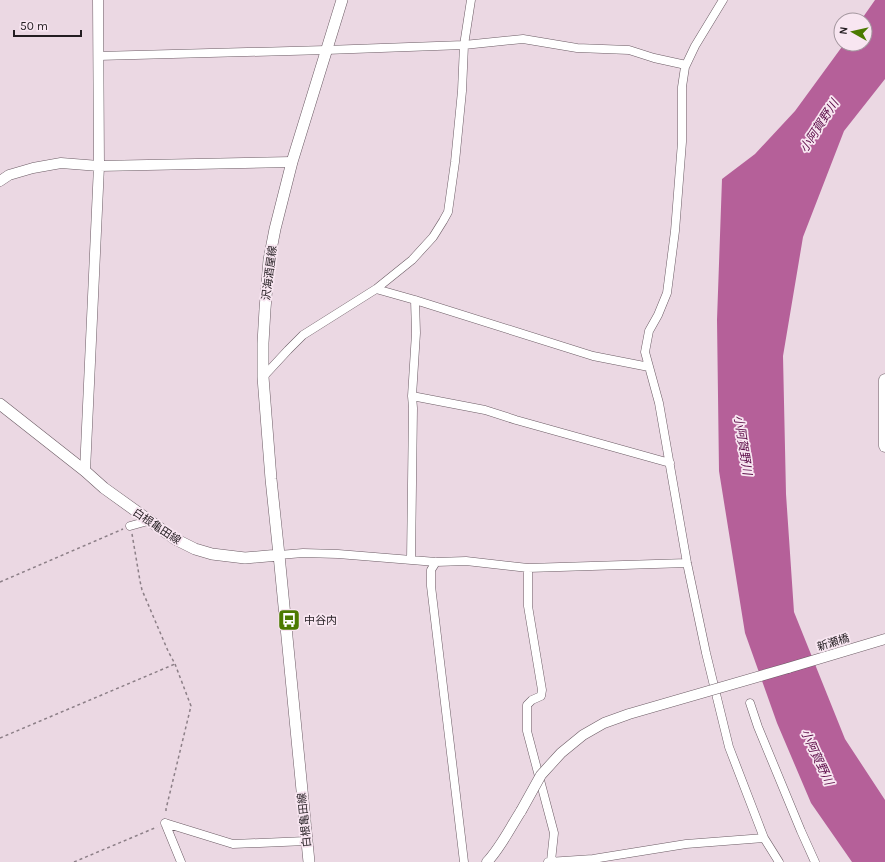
<svg xmlns="http://www.w3.org/2000/svg" width="885" height="862" viewBox="0 0 885 862" font-family="Karla,'Noto Sans JP',sans-serif">
<style>
.water{fill:#b56099}
.lines{fill:none;stroke-linecap:round;stroke-linejoin:round}
.minor-casing{stroke:#6c5c65;stroke-width:9}
.tertiary-casing{stroke:#6c5c65;stroke-width:11}
.secondary-casing{stroke:#6c5c65;stroke-width:12}
.primary-casing{stroke:#6c5c65;stroke-width:13}
.path{stroke:#8c7f87;stroke-width:1.5;stroke-dasharray:3 3;stroke-linecap:butt}
.minor{stroke:#fff;stroke-width:8}
.tertiary{stroke:#fff;stroke-width:10}
.secondary{stroke:#fff;stroke-width:11}
.primary{stroke:#fff;stroke-width:12}
.tertiary-bridge-casing{stroke:#6c5c65;stroke-width:11;stroke-linecap:butt}
.tertiary-bridge{stroke:#fff;stroke-width:10}
.labels{text-anchor:middle;stroke-width:3.5;stroke-linejoin:round;paint-order:stroke}
.street-label{font-size:11px;fill:#231d21;stroke:#f8e6f1}
.poi-label{font-size:11px;fill:#231d21;stroke:#f8e6f1;text-anchor:start}
.water-label{font-size:12px;font-style:italic;fill:#5a0a46;stroke:#f8e6f1}
</style>
<rect width="100%" height="100%" fill="#ebd8e3"/>
<path class="water" d="M875,0h10v79l-41,52 -41,106 -20,119 3,138 8,118 51,127 40,61v62h-33l-41,-59 -34,-80 -32,-90 -26,-162 -2,-151 5,-141 33,-25 40,-43 49,-67h21v-24h-4z"/>
<g class="lines">
<g class="minor-casing">
<path id="minor" d="M723,0l-28,46 -10,21 -3,20v55l-7,89 -8,62 -9,22 -9,16 -4,21 14,51 28,160 19,90 23,94 35,91 15,24
M98,56l228,-6 138,-5 59,-6 54,9 52,2 25,8 32,7
M376,289l39,11 178,56 56,11
M263,377l25,-27 15,-15 73,-46 36,-29 21,-23 10,-16 5,-9 7,-50 7,-71 2,-46 7,-45
M412,396l73,14 31,10 154,43
M130,526l18,-5
M279,555l24,-2 35,1 98,8 30,-1 62,7 159,-5
M411,560l2,-152 -1,-12 4,-63 -1,-33
M436,562l-5,8v16l33,276
M528,568v38l14,84 -1,6 -9,4 -5,5v26l27,102 -3,28
M750,703l8,24 43,104 14,31
M165,823l68,21 73,-3
M165,823l16,39
M548,862l45,-3 93,-15 78,-6"/>
</g>
<g class="tertiary-casing">
<path id="tertiary" d="M0,181l9,-6 24,-7 28,-5 38,3 193,-4
M85,471l14,-305 -1,-166
M788,668l97,-29
M487,862c14,-15 23,-34 34,-51"/>
</g>
<g class="secondary-casing">
<path id="secondary" d="M0,404l85,67 19,17 71,51 20,10 17,5 33,4 34,-3
M309,862l-30,-307 -8,-76 -8,-102v-34l2,-34 4,-49 6,-31 17,-67 50,-162"/>
</g>
<g class="primary-casing">
<path id="primary" d="M885,380v66"/>
</g>
<path class="path" d="M132,534l8,47 2,9 26,61 7,13 16,42 -25,103v5
M0,582l123,-53
M0,738l175,-74
M74,862l83,-35"/>
<use href="#minor" class="minor"/>
<use href="#tertiary" class="tertiary"/>
<use href="#secondary" class="secondary"/>
<use href="#primary" class="primary"/>
<g class="tertiary-bridge-casing">
<path id="tertiary-bridge" d="M521,811l20,-36 20,-22 22,-18 21,-12 25,-9 159,-46"/>
</g>
<use href="#tertiary-bridge" class="tertiary-bridge"/>
</g>
<defs>
<g id="bus-square" transform="scale(1.15)"><rect x="-9" y="-9" width="18" height="18" rx="4" fill="#4b7a00" stroke="#f8e6f1"/><path d="M-5-6H5V4H4V6H2V4H-2V6H-4V4H-5ZM-3.5-4V0h7V-4ZM-3.5 1.2v1.5H-2V1.2ZM2 1.2v1.5H3.5V1.2Z" fill="#fff"/></g>
</defs>
<g fill-rule="evenodd">
<use href="#bus-square" x="289" y="620"/>
</g>
<g class="labels">
<g class="street-label">
<text transform="translate(269 273) rotate(-83)" y="4">沢海酒屋線</text>
<text transform="translate(157 526) rotate(34)" y="4">白根亀田線</text>
<text transform="translate(833 642) rotate(-17)" y="4">新瀬橋</text>
<text transform="translate(304 820) rotate(-96)" y="4">白根亀田線</text>
</g>
<g class="poi-label">
<text x="304" y="624">中谷内</text>
</g>
<g class="water-label">
<text transform="translate(819 126) rotate(-57)" y="4">小阿賀野川</text>
<text transform="translate(743 445) rotate(81)" y="4">小阿賀野川</text>
<text transform="translate(817 757) rotate(65)" y="4">小阿賀野川</text>
</g>
</g>
<g transform="translate(853 32) rotate(278)"><circle r="19" fill="#f8e6f1" stroke="#a3969e"/>
<path d="M0-3L7 15L0 10L-7 15Z" fill="#4b7a00"/>
<text y="-6" font-size="11" font-weight="bold" text-anchor="middle" fill="#231d21">N</text>
</g>
<path d="M14 30v6h67v-6" fill="none" stroke="#231d21" stroke-width="2"/>
<text x="20" y="30" font-size="12" fill="#231d21" stroke="#f8e6f1" stroke-width="3" paint-order="stroke">50 m</text>
</svg>
